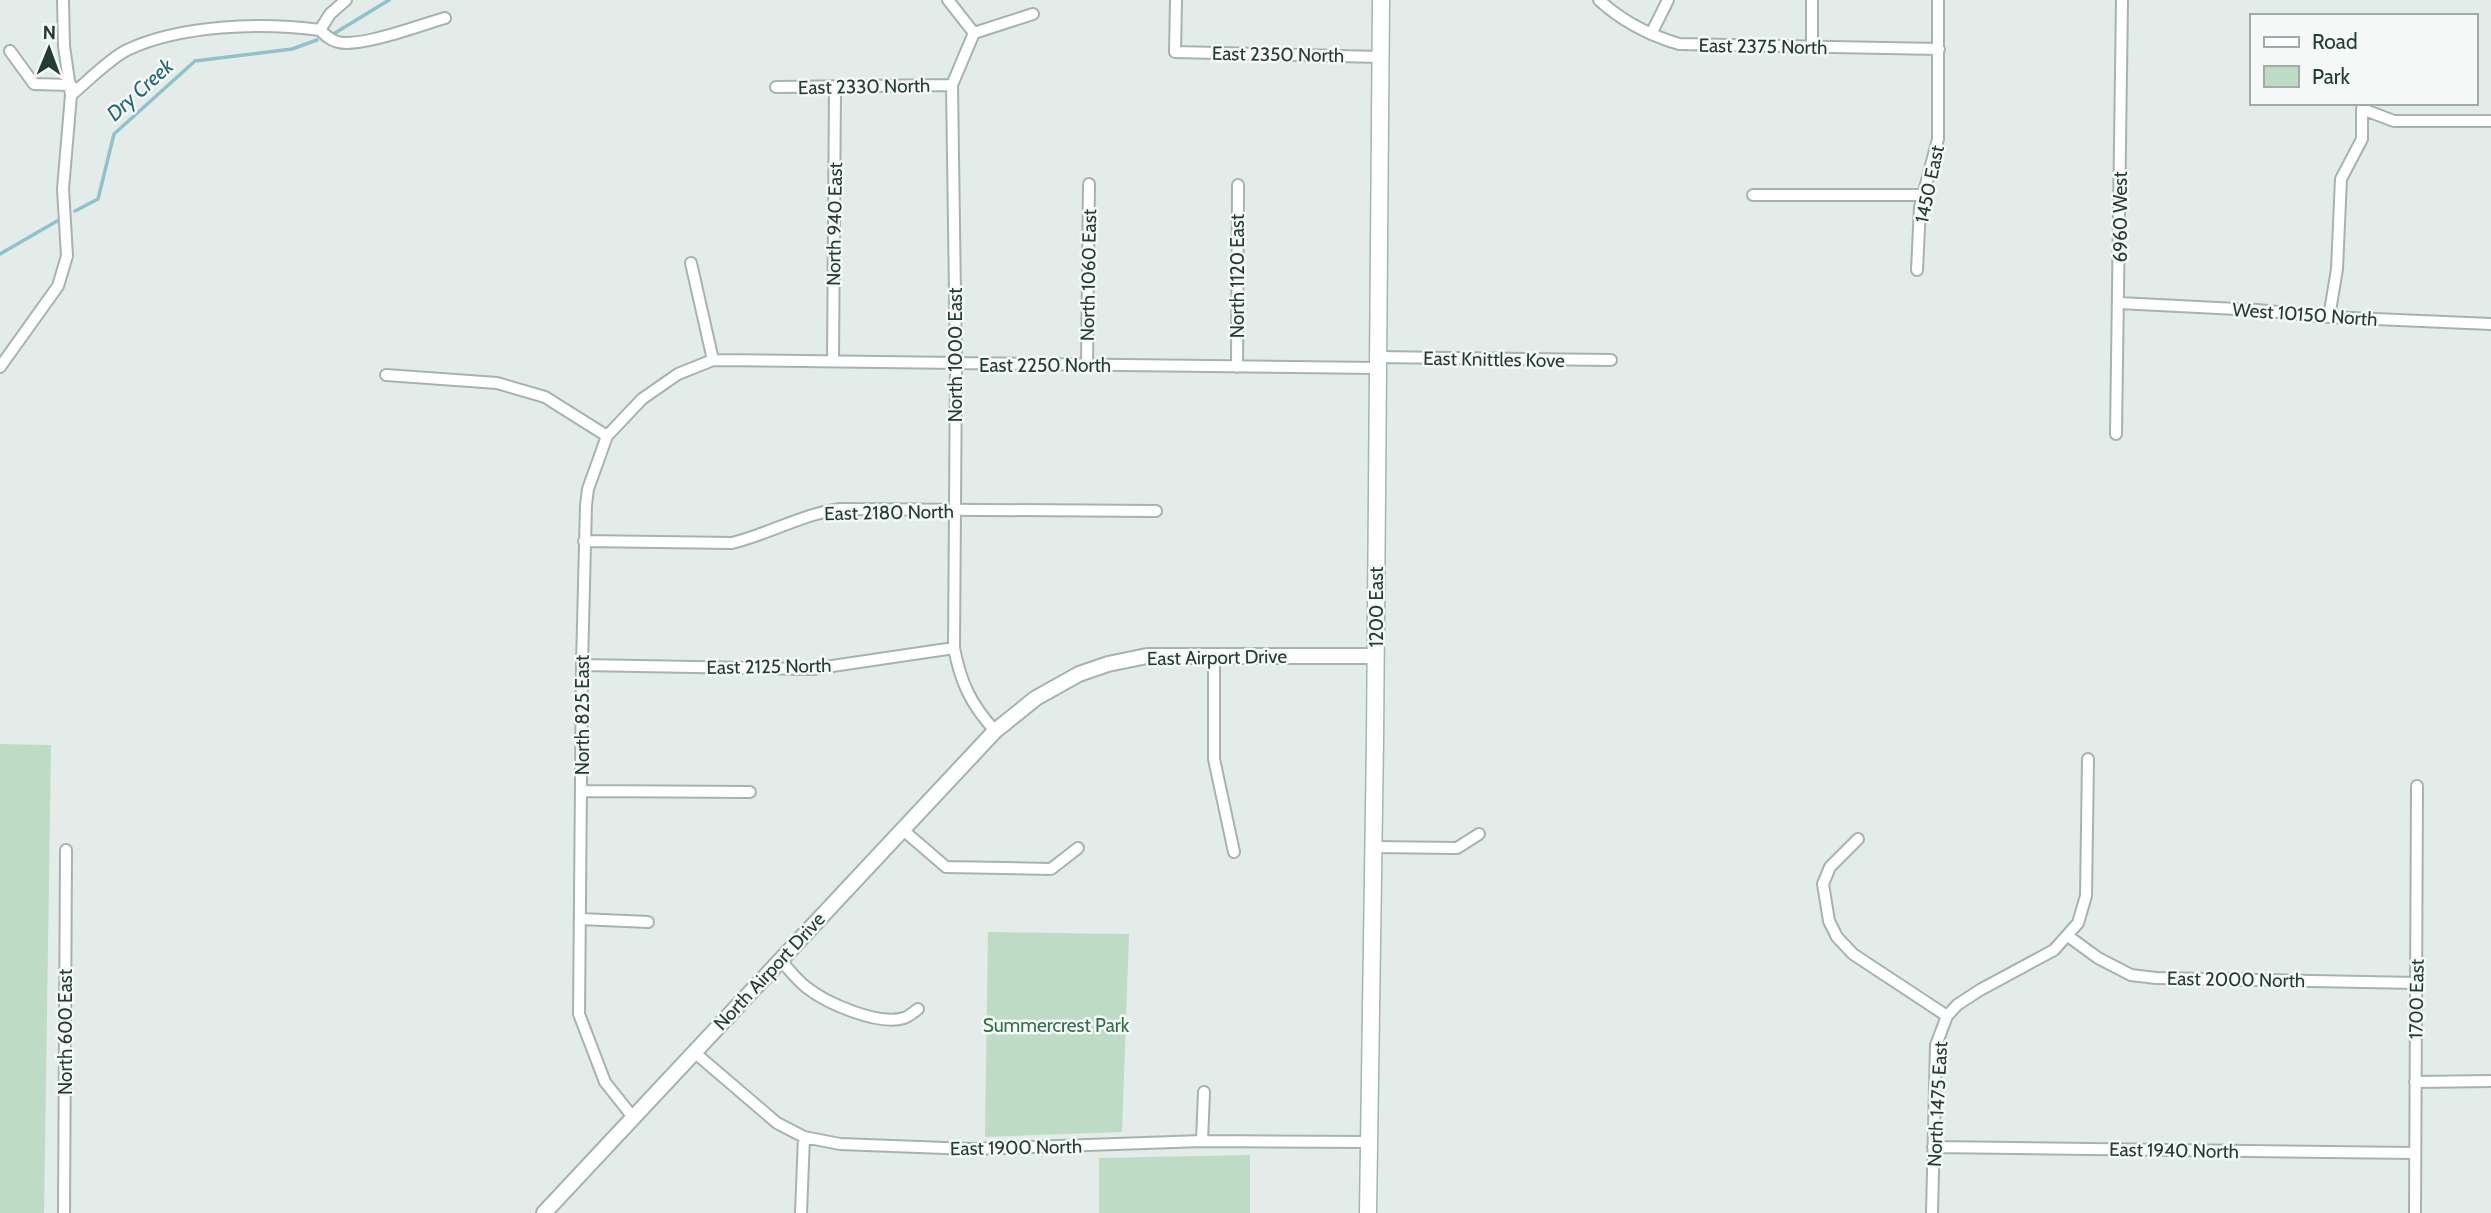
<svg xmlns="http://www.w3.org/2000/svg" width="2491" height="1213" viewBox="0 0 2491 1213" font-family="Cabin,sans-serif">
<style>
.green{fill:#bedbc6}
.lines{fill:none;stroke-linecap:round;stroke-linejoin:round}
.stream{stroke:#91c2cb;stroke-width:3.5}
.minor-casing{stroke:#a6b3af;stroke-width:14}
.tertiary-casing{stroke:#a6b3af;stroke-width:18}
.secondary-casing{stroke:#a3b6af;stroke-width:19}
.minor{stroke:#fff;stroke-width:10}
.tertiary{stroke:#fff;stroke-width:14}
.secondary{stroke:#fff;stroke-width:16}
.labels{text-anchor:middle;stroke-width:5;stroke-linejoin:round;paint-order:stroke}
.street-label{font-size:19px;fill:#253b35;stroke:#f4f8f6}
.park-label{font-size:19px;fill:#336e4a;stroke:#f4f8f6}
.water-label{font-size:21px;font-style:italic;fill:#246572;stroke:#f4f8f6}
</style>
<rect width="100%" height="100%" fill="#e3ece8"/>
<path class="green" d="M0,744l51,1 -7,468h-44z
M988,932l141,2 -7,198 -137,5z
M1250,1155v58h-151v-55z"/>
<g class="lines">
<path class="stream" d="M335,33l54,-33
M75,211l23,-12 16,-65 81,-73 97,-12 25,-9
M0,254l57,-33"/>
<g class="minor-casing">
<path id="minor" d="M948,0l26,33
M1176,0l-1,52 205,5
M1599,0c24,22 50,35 80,44l260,5
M320,30c5,5 10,10 18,12 22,6 82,-17 107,-24
M1651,34l17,-34
M1812,47v-47
M10,51l24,33 37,1
M776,87l176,-2
M71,95c16,-13 38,-36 56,-45 53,-25 134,-28 193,-20l10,-16 16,-14
M1753,195h170
M691,263l22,97
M1917,270l3,-63 18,-68v-139
M2119,303l138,7 72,7 162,7
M2329,317l8,-48 4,-90 21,-40v-30l32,12h97
M1377,357l234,3
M833,361l2,-273
M1087,365l2,-181
M0,367l58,-81 9,-30 -4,-67 8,-94 -7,-49 -1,-46
M1237,367l1,-182
M386,375l111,8 48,14 62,39
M2116,434l6,-434
M584,541l148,2c37,-9 70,-29 108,-34l316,2
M1214,654v105l20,93
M582,665l230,4 142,-21
M995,731c-24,-27 -34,-47 -41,-83l2,-284 -4,-279 22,-52 59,-19
M582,791l168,1
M903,830l43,37 105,2 27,-21
M1858,839l-28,28 -7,17 6,37 8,16 16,17 94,62
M1373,847l84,1 22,-14
M580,919l68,3
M2068,936l30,22 33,17 25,3 260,5
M780,959c8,10 16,20 26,28 20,16 72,39 98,31 4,-1 10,-6 14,-9
M694,1052l83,71 27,14 36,7 131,5 231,-8 167,1
M2415,1082l76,-1
M632,1116l-27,-34 -26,-68 3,-349 4,-160 2,-16 19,-53 35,-37 36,-25 35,-14 664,8
M1202,1141l2,-49
M1933,1147l482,6
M64,1213l2,-363
M801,1213l3,-76
M1932,1213l4,-168 11,-29 10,-11 23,-15 74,-40 24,-27 8,-27 2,-137
M2415,1213l2,-427"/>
</g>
<g class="tertiary-casing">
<path id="tertiary" d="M544,1213l451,-482 41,-33 43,-24 29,-10 39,-8h229"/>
</g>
<g class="secondary-casing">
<path id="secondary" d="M1368,1213l7,-473 6,-740"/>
</g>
<use href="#minor" class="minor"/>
<use href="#tertiary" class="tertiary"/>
<use href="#secondary" class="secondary"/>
</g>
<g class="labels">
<g class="street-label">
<text transform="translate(1763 46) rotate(1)" y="7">East 2375 North</text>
<text transform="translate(1278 54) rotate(1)" y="7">East 2350 North</text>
<text transform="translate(864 86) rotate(-1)" y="7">East 2330 North</text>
<text transform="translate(1929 184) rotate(-78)" y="7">1450 East</text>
<text transform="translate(2120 217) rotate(-90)" y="7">6960 West</text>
<text transform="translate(834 224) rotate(-89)" y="7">North 940 East</text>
<text transform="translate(1088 275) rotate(-89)" y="7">North 1060 East</text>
<text transform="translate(1237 276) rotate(-90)" y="7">North 1120 East</text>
<text transform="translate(2305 314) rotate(4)" y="7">West 10150 North</text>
<text transform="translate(955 355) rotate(-90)" y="7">North 1000 East</text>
<text transform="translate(1494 359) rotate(1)" y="7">East Knittles Kove</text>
<text x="1045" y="372">East 2250 North</text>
<text transform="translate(889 512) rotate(-1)" y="7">East 2180 North</text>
<text transform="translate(1376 607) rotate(-90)" y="7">1200 East</text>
<text transform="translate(1217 657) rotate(-1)" y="7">East Airport Drive</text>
<text transform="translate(769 666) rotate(-1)" y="7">East 2125 North</text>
<text transform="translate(582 715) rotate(-90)" y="7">North 825 East</text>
<text transform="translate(769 971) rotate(-47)" y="7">North Airport Drive</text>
<text transform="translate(2236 979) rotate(1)" y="7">East 2000 North</text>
<text transform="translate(2416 999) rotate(-89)" y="7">1700 East</text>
<text transform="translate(65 1032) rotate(-90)" y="7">North 600 East</text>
<text transform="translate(1937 1104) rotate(-87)" y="7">North 1475 East</text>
<text transform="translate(1016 1147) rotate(-1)" y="7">East 1900 North</text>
<text transform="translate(2174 1150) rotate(1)" y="7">East 1940 North</text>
</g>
<g class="park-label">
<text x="1056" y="1032">Summercrest Park</text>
</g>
<g class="water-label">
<text transform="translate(140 90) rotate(-42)" y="7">Dry Creek</text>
</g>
</g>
<rect x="2250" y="14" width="228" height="91" fill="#f4f8f6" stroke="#a1aca9" stroke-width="2"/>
<rect x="2264" y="37" width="35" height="10" fill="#ffffff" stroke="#a1aca9" stroke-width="2"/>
<text x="2312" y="49" font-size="21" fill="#253b35">Road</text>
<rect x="2264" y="66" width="35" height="21" fill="#bedbc6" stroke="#a1aca9" stroke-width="2"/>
<text x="2312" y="84" font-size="21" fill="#253b35">Park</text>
<g transform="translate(49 49) rotate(1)" stroke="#f4f8f6" stroke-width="5" paint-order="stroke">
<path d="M0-5L12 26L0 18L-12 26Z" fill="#253b35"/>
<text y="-10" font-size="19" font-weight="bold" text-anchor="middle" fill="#253b35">N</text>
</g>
</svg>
